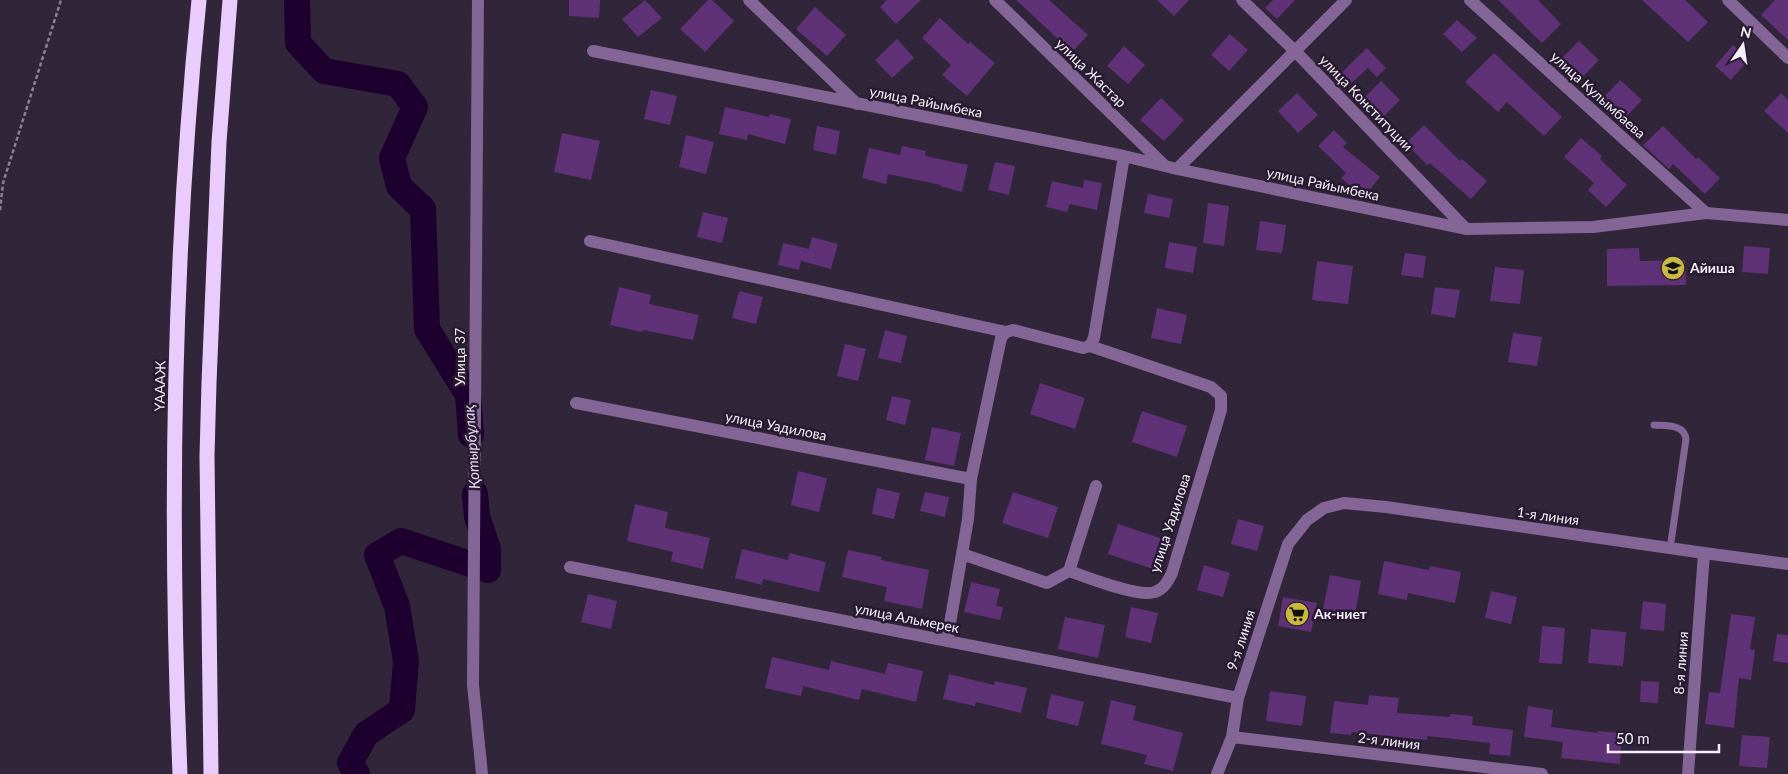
<svg xmlns="http://www.w3.org/2000/svg" width="1788" height="774" viewBox="0 0 1788 774" font-family="Lato,sans-serif">
<style>
.lines{fill:none;stroke-linecap:round;stroke-linejoin:round}
.river{stroke:#1d002d;stroke-width:26}
.building{fill:#5f3177}
.path{stroke:#8b8191;stroke-width:2.5;stroke-dasharray:4 2.5;stroke-linecap:butt}
.service{stroke:#836596;stroke-width:7}
.minor{stroke:#836596;stroke-width:12}
.motorway{stroke:#e9cbfc;stroke-width:15}
.labels{text-anchor:middle;stroke-width:5;stroke-linejoin:round;paint-order:stroke}
.street-label{font-size:14px;fill:#f6eefb;stroke:#271b2f}
.poi-label{font-size:14px;font-weight:bold;fill:#f6eefb;stroke:#271b2f;text-anchor:start}
.water-label{font-size:15px;font-style:italic;fill:#ecd3fc;stroke:#271b2f}
</style>
<rect width="100%" height="100%" fill="#312539"/>
<g class="lines">
<path class="river" d="M297,0l1,43 26,28 74,13 17,23 -23,51 7,28 24,23 4,120 41,66 3,40
M357,774l-7,-11 16,-29 36,-24 4,-49 -9,-55 -20,-51 24,-14 87,29v-21l-11,-32 -2,-23"/>
</g>
<path class="building" d="M569,0h31l-1,18 -30,-2z
M645,0l17,18 -24,19 -16,-18z
M708,0h4l22,21 -29,31 -25,-23z
M887,0h34l-25,24 -16,-17z
M1016,0h33l39,35 -16,17z
M1157,0h32l-15,16z
M1273,0h22l-18,19 -12,-11z
M1498,0h40l23,24 -19,19z
M1642,0h43l23,22 -20,20z
M1775,0h13v40l-27,-25z
M815,7l31,28 -19,21 -31,-27z
M940,18l28,26 2,-2 25,21 -28,33 -25,-21 9,-10 -29,-27z
M1457,20l20,18 -15,14 -19,-18z
M1230,34l18,16 -19,21 -18,-16z
M897,39l17,19 -22,20 -17,-18z
M1579,41l20,19 -18,19 -20,-20z
M1733,45l16,14 -18,21 -16,-14z
M1124,46l21,19 -17,19 -21,-18z
M1367,48l19,20 -9,9 -9,-9 -23,21 -10,-10z
M1494,53l68,64 -18,19 -37,-34 -9,10 -33,-30z
M1620,80l22,20 -17,18 -22,-20z
M1381,81l19,19 -19,19 -19,-19z
M651,90l26,6 -7,29 -26,-6z
M1297,93l21,22 -20,18 -20,-22z
M1781,93l7,7v33l-24,-22z
M1161,98l23,22 -20,21 -24,-21z
M725,107l44,10 1,-3 21,5 -6,25 -37,-10 -1,6 -28,-6z
M1424,125l36,36 2,-2 25,22 -16,18 -41,-36 -3,2 -21,-22z
M817,126l23,5 -4,24 -23,-5z
M1663,126l33,33 2,-2 22,21 -15,16 -32,-30 -4,5 -26,-24z
M1334,130l13,13 -4,4 37,30 -16,20 -23,-19 5,-5 -28,-27z
M562,133l38,8 -9,39 -37,-8z
M686,135l28,7 -8,32 -27,-7z
M1581,138l21,18 -2,3 27,26 -21,22 -18,-17 6,-7 -30,-26z
M902,146l24,5 -1,5 43,9 -6,27 -22,-6 1,-1 -53,-11 -2,10 -24,-6 7,-30 31,7z
M995,162l20,4 -6,29 -21,-5z
M1084,180l18,3 -5,27 -27,-6 -3,8 -21,-5 6,-26 31,7z
M1148,194l25,5 -4,19 -25,-5z
M1208,203l21,3 -5,40 -21,-3z
M703,212l25,6 -6,25 -25,-6z
M1260,221l26,4 -4,28 -26,-3z
M812,237l26,7 -7,25 -30,-8 -2,9 -21,-5 5,-22 26,6z
M1169,242l28,5 -4,26 -28,-5z
M1744,246l26,2 -2,26 -26,-2z
M1639,248l1,13 45,-1 1,25 -79,1v-37z
M1405,253l21,3 -3,22 -22,-3z
M1317,261l36,5 -5,38 -36,-4z
M1495,267l29,3 -4,34 -30,-3z
M619,287l32,8 -2,9 50,11 -6,25 -50,-10 -1,2 -32,-7z
M1435,287l25,3 -5,28 -24,-4z
M739,291l24,6 -7,27 -24,-6z
M1157,308l30,7 -6,29 -30,-6z
M885,330l22,6 -6,27 -23,-5z
M1513,333l29,4 -5,29 -29,-4z
M845,344l21,5 -8,32 -21,-5z
M1040,383l45,15 -10,31 -45,-15z
M892,396l19,4 -6,25 -19,-5z
M1142,411l45,15 -10,31 -45,-15z
M932,427l29,6 -7,33 -29,-6z
M798,471l29,7 -8,34 -28,-7z
M877,488l23,5 -6,26 -22,-5z
M925,492l24,5 -4,20 -25,-6z
M1013,492l45,15 -10,31 -46,-15z
M635,504l33,8 -3,16 45,10 -7,31 -32,-8 2,-9 -46,-11z
M1238,519l26,7 -7,25 -26,-7z
M1118,524l45,15 -10,30 -45,-15z
M742,549l46,11 1,-7 37,9 -7,30 -56,-13 -1,6 -27,-7z
M848,550l34,7 -1,3 48,10 -7,39 -38,-8 3,-14 -45,-10z
M1384,561l45,9 1,-4 31,6 -6,31 -47,-10 -1,7 -29,-6z
M1204,565l26,8 -7,24 -26,-7z
M1330,575l31,6 -6,34 -32,-6z
M971,582l29,7 -4,17 7,1 -3,13 -36,-8z
M1491,591l26,6 -6,27 -26,-6z
M588,594l29,7 -6,28 -30,-7z
M1283,597l34,6 -6,29 -33,-6z
M1643,601l23,3 -2,27 -24,-2z
M1131,607l27,6 -7,30 -26,-6z
M1731,614l24,3 -5,32 5,1 -4,30 -12,-2 -5,50 -29,-4 4,-32 11,1z
M1065,617l40,8 -7,33 -40,-9z
M1542,626l23,2 -3,36 -23,-1z
M1591,629l35,3 -3,34 -35,-3z
M1777,634l11,1v28l-15,-2z
M772,657l57,13 2,-9 54,13 3,-11 35,8 -7,31 -54,-13 -3,11 -56,-14 -2,10 -36,-8z
M949,674l45,11 1,-4 32,7 -6,25 -45,-11 -1,4 -32,-7z
M1641,681l18,1 -1,21 -18,-1z
M1270,691l36,5 -4,30 -36,-5z
M1051,694l33,8 -6,24 -32,-8z
M1369,695l30,3 -2,15 53,4v-3l23,2 -1,9 41,5 -3,26 -21,-2 1,-11 -63,-7v4l-75,-8 -1,3 -21,-2 4,-32 34,4z
M1111,700l25,6 -3,14 50,13 -10,38 -29,-7 3,-9 -46,-11z
M1528,706l25,4 -2,17 47,6v-2l24,2 -2,31 -59,-6 2,-16 -39,-5z
M1742,735l28,2 -3,31 -28,-2z"/>
<g class="lines">
<path class="path" d="M0,210l3,-27 58,-183"/>
<path class="service" d="M1654,425c12,1 30,-1 32,14l-16,110"/>
<path class="minor" d="M478,0l-5,685 9,89
M749,0l108,104
M995,0l170,166
M1242,0l54,52 170,177
M1470,0l236,213
M1728,0l60,58
M593,51l531,105 53,13 289,60 127,-2 113,-14 82,7
M1177,169l169,-169
M590,241l416,91
M576,403l395,76
M962,554l85,29 22,-12c18,6 70,27 86,21 9,-3 13,-11 17,-19l49,-163v-14l-10,-9 -121,-41
M570,567l668,131
M1069,571l27,-85
M947,641l21,-122 3,-40 30,-141 5,-6 7,-2 70,18 7,-2 4,-8 30,-182
M1232,737l310,37
M1217,774l15,-37 6,-39 50,-154 19,-24 17,-12 20,-5 42,4 318,46 84,11
M1688,774l16,-221"/>
<path class="motorway" d="M180,774c-11,-258 -7,-517 19,-774
M211,774l-4,-318 2,-73 10,-241 11,-142"/>
</g>
<defs>
<g id="school-disc" transform="scale(1.25)"><circle r="9.5" fill="#c9ba3a" stroke="#271b2f"/><path d="M0-5L7-2L0 1L-7-2ZM-4 1L0 2.5L4 1V4Q0 6-4 4Z" fill="#111"/></g>
<g id="supermarket-disc" transform="scale(1.25)"><circle r="9.5" fill="#c9ba3a" stroke="#271b2f"/><path d="M-6-5.5h2.5l.6 2H6L4.5 2H-2.5L-4.4-4H-6ZM-1.5 3.2a1.3 1.3 0 1 0 .1 0ZM3 3.2a1.3 1.3 0 1 0 .1 0Z" fill="#111"/></g>
</defs>
<g fill-rule="evenodd">
<use href="#school-disc" x="1673" y="268"/>
<use href="#supermarket-disc" x="1297" y="614"/>
</g>
<g class="labels">
<g class="street-label">
<text transform="translate(1091 73) rotate(44)" y="5">улица Жастар</text>
<text transform="translate(1598 95) rotate(42)" y="5">улица Кулымбаева</text>
<text transform="translate(926 102) rotate(11)" y="5">улица Райымбека</text>
<text transform="translate(1366 103) rotate(46)" y="5">улица Конституции</text>
<text transform="translate(1323 184) rotate(12)" y="5">улица Райымбека</text>
<text transform="translate(460 357) rotate(-90)" y="5">Улица 37</text>
<text transform="translate(160 386) rotate(-89)" y="5">ҮАААЖ</text>
<text transform="translate(776 426) rotate(11)" y="5">улица Уадилова</text>
<text transform="translate(1548 516) rotate(8)" y="5">1-я линия</text>
<text transform="translate(1170 523) rotate(-72)" y="5">улица Уадилова</text>
<text transform="translate(907 618) rotate(11)" y="5">улица Альмерек</text>
<text transform="translate(1241 640) rotate(-72)" y="5">9-я линия</text>
<text transform="translate(1681 663) rotate(-86)" y="5">8-я линия</text>
<text transform="translate(1389 741) rotate(7)" y="5">2-я линия</text>
</g>
<g class="poi-label">
<text x="1690" y="273">Айиша</text>
<text x="1314" y="619">Ак-ниет</text>
</g>
<g class="water-label">
<text transform="translate(472 447) rotate(-94)" y="5">Қотырбұлақ</text>
</g>
</g>
<g transform="translate(1743 45) rotate(13)" stroke="#271b2f" stroke-width="4" paint-order="stroke">
<path d="M0-4L9 19L0 12L-9 19Z" fill="#f6eefb"/>
<text y="-8" font-size="14" font-weight="bold" text-anchor="middle" fill="#f6eefb">N</text>
</g>
<path d="M1608 744v8h111v-8" fill="none" stroke="#f6eefb" stroke-width="2.5"/>
<text x="1616" y="744" font-size="15" fill="#f6eefb" stroke="#271b2f" stroke-width="4" paint-order="stroke">50 m</text>
</svg>
